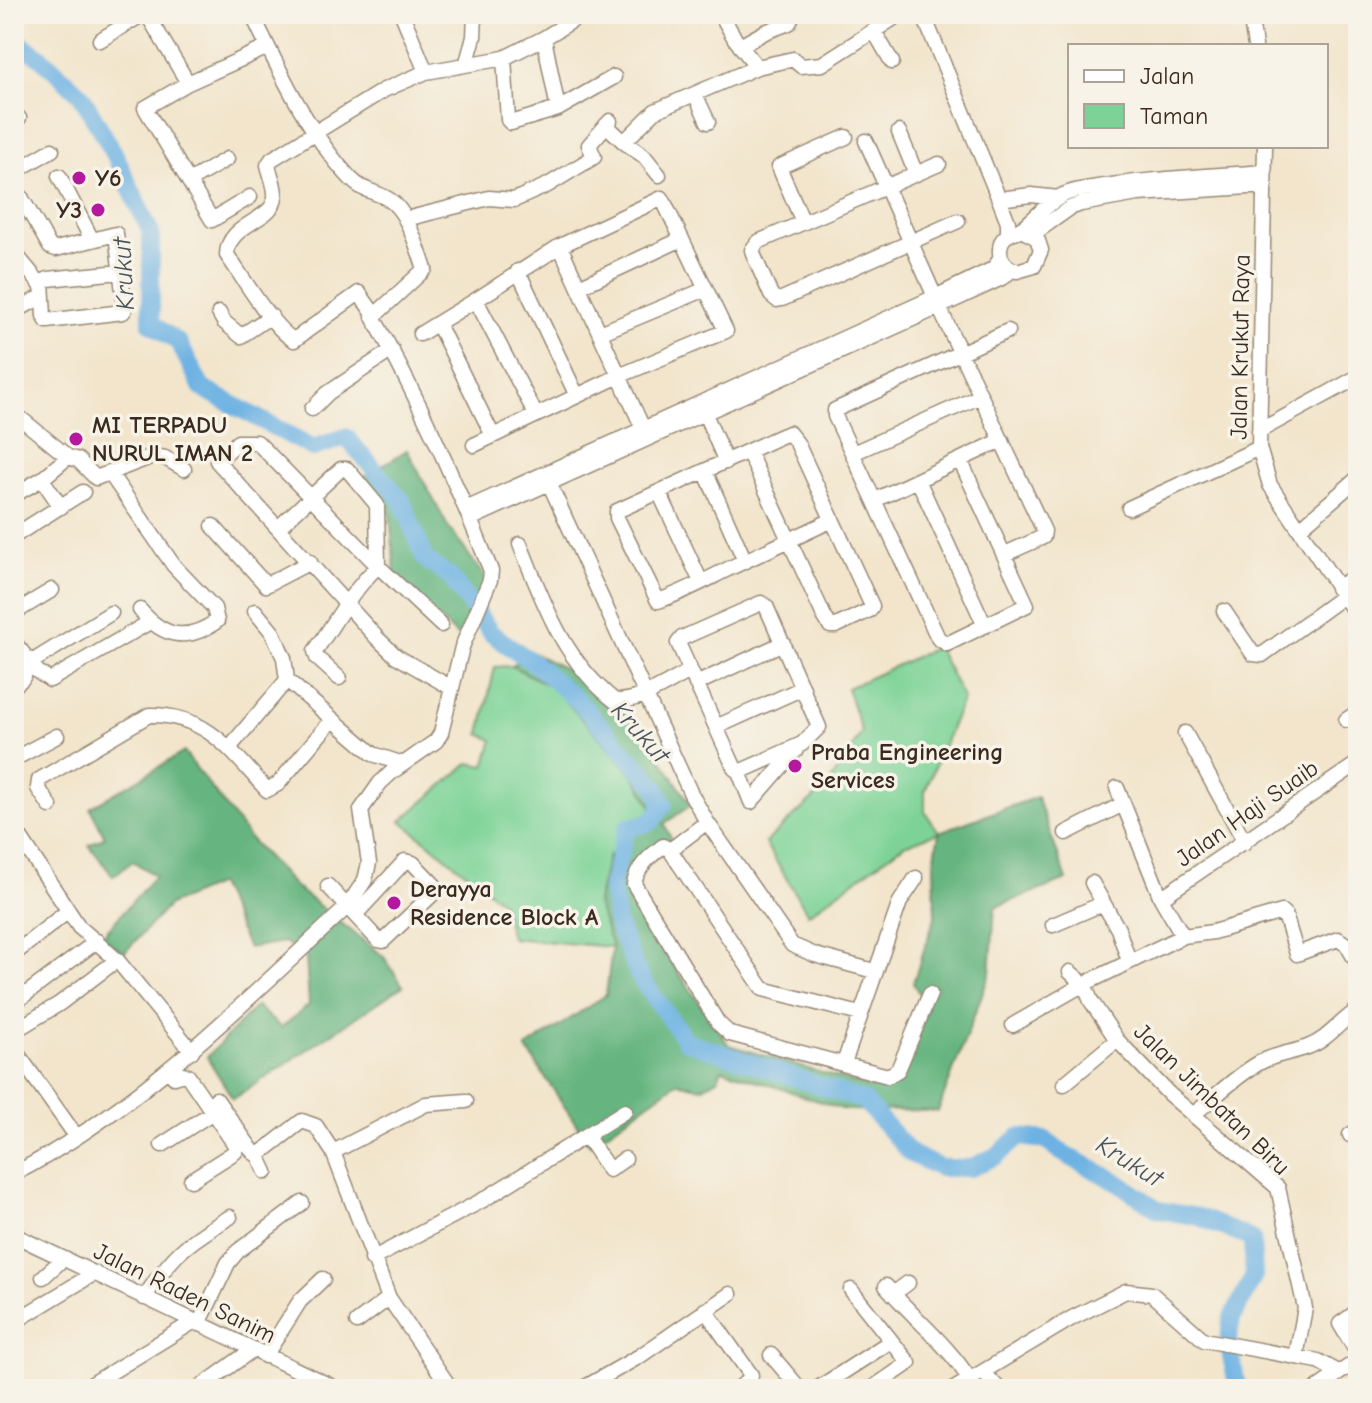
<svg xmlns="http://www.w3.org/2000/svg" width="1372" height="1403" viewBox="0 0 1372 1403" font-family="'Comic Neue',sans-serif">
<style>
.green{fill:#7dd397;stroke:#5c7e5a;stroke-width:2}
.forest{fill:#66b580;stroke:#50704f;stroke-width:2}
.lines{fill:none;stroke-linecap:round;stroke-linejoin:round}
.river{stroke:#6db2e3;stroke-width:18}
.minor-casing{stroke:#968875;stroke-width:17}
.minor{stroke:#fff;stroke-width:14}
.poi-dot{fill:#b5179e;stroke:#f7f3e8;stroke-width:3}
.labels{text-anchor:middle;stroke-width:7;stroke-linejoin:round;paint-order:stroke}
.poi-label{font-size:24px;font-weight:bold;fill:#3b2a1e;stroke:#f7f3e8;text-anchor:start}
.street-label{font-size:24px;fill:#3b2a1e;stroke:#f7f3e8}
.water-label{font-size:26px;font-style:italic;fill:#4a5359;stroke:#f7f3e8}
</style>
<rect width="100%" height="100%" fill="#f7f3e8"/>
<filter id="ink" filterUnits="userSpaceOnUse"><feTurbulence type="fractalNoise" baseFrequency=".0125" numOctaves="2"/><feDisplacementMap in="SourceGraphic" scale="16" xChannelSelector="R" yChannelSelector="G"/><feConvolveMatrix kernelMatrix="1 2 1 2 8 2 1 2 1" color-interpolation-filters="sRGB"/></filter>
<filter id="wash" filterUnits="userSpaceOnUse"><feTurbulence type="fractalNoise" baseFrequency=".006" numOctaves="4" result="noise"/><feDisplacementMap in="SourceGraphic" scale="32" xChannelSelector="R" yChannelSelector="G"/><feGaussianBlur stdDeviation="1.8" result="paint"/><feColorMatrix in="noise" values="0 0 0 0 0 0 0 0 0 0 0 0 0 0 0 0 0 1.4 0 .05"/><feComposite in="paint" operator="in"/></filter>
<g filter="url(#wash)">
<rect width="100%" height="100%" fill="#f2e5cc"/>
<path class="green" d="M937,647l26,51 -38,93v21l14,20 -35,13 -96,69 -43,-71 63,-58 34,-53 -15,-44z
M512,666l42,22 80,87 21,38 -47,44 -11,46 15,44 -101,-9 -9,-36 -101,-81 68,-58 16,3 8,-26 -13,-6 15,-67z"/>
<path class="forest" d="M407,450l40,75 40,55 -25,60 -54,-50 -13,-17 -5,-58 -29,-36z
M531,652l49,24 61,52 50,77 -27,19 9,18 -39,34 -5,26 100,143 143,43 28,-6 27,-75 -14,-24 22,-66 -1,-54 5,-31 98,-35 30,83 -72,27 -5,66 -52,138 -93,-1 -123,-41 -4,10 -17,9 -23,-6 -88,63 -64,-97 80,-53 6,-48 -15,-44 11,-46 47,-45 -21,-37 -80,-87 -42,-22z
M184,752l67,88 43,46 89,70 20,30 -170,113 -26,-42 49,-51 25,22 28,-23 -3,-48 -22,-15 -36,6 -30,-64 -49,21 -45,48 -22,-17 53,-60 -22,-15 -20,15 -24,-31 16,-8 -15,-29z"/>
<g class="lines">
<path class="river" d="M14,39l27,19 40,37 34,60 36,78v90l28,20 23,45 111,60 33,-11 56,64 23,58 26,19 41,56 43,30 43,37 77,85 9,18 -13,18 -24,6 -16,58 6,38 22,52 47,65 178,60 47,53 29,14h30l26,-12 23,-19 27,3 13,11 58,31 42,28 40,7 53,22 2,37 -22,42 -4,24 10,47"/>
</g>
</g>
<g filter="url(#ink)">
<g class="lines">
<g class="minor-casing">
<path id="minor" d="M147,14l41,69 80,-36
M402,14l24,58
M721,14l14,25 22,28
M923,14l76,185 9,23v12
M1250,14l5,32
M1251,23l19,-9
M874,31l18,31
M544,38l14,71
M100,40l43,-26
M740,46l25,-14 24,-9 4,-9
M504,58l4,62 3,3 47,-14 56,-32
M467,62l7,-25 1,-23
M188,83l-43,25 67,112 38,-23
M695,94l13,28
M14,121l5,-3
M606,125l18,17 31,-31 102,-44 36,-8 8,7 21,-2 78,-50
M899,132l17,42
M866,141l69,156
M624,142l20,14 15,19
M1265,146l-6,302 11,37 88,132
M939,164l-181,78 -6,8 2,6 17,39 6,5 5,-1 176,-78
M14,172l38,-22
M59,176l33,64
M189,181l38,-22
M21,197l29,50 6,2 60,-15 9,75 -2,3 -76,9 -3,-5 -2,-34 6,-3 72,-7
M999,199l32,-4 28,3
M406,219l83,-21 25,2 34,-15 46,-28 -5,-12 21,-24
M803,222l-24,-55 67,-30
M1021,230l16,8 4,12 -7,16 -17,5c-10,-3 -18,-10 -17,-22 1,-17 15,-14 25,-23 12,-10 23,-23 38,-31 13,-6 29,-7 42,-9 53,-8 107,-10 160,-14
M1033,234l37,-26 11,-4 57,-10 127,-8
M560,246l86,189
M14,256h3l24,29
M518,271l59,125
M579,287l103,-48
M939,307l105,224 -1,6 -38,17
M14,312l27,-15
M219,313l5,9 17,14 30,-20
M374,314l-15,-21 -65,47c-21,-11 -52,-64 -67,-85 0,-32 47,-34 48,-58 1,-10 -5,-23 -7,-32l4,-6 112,-69 42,-18 78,-14 40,-20 39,-24
M438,324l55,112
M600,333l106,-44
M420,334l56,-34
M702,407l24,55
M312,409l16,-16 64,-43
M14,413l54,44
M1259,431l99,-54
M474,445l145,-69 107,-45 -64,-133 -102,48 -84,54 60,115
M748,451l76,165 6,10h6l34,-16 2,-4 -75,-163 -8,-10 -8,3 -164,75v7l41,83c24,-8 46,-20 68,-31 35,-17 71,-33 106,-50
M853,453l128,-57
M960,460l67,145 -80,39 -9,-6 -103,-222v-6l173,-79
M705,471l40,90
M109,472l65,94 40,42 3,13c-30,21 -53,17 -77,-11
M545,474l146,320 16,28 85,123 23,10 59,16
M42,479l19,28
M918,480l67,146
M659,492l42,90
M14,495l28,-16 26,-22 10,3 18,18 57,-22 12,2 19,11
M875,500l127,-60
M1129,508l130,-60
M466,509l469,-212 58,-28 8,-11
M470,519l469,-212 65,-30 7,-7
M213,526l53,59 44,-23
M278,528l63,-59h6l30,36 1,61c-28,27 -41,54 -63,85l2,7 22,20
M1299,529l59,-51
M14,536l69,-44
M520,544c24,60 43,116 95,157 26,1 52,-18 75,-30
M1337,588l21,-14
M761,603l5,3 53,121 -17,17 -63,28 -4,-3 -57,-126 4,-5z
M255,611l18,22 11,25 3,22 86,74 30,10
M1224,611l29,43 9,1 80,-58
M14,613l38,-23
M441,625l-63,-59 -121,-124h-19l-21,19 160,177 19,18 54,31
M14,642l24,30 12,8 100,-58
M696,684l87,-41
M14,686l8,-7 8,-16 81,-50
M1346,720l12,-8
M716,727l87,-39
M1185,733l60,109
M229,748l58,-68
M14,759l43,-23
M739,772l12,30 45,-52
M1117,788l44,110 22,38 -99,48 7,17 26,39 52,54 109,94 27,120 -9,49
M50,806l-12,-18 1,-8 110,-65c58,-1 82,36 118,75l11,-6 54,-64
M14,828l65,99 38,33 75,91
M1066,833l57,-29
M670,850l37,-28
M1092,883l26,46 11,32
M328,886l50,54 5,1 55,-52 -25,-26 -8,-2 -50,54
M1161,898l197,-135
M1053,925l49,-21
M1183,936l30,-4 69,-20 3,3 12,39 41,-15 9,6 11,19
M14,954l54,-43
M14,1003l83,-62
M860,1014l-97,-25 -93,-139 -7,-4c-13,10 -26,21 -29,38l84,139 12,11 158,42 10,-6 32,-76
M1013,1025l71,-41 -14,-12
M14,1031l45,-27 58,-44
M14,1049l62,87
M844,1063l56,-161 16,-24
M169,1070l5,7 9,-3 5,2 49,72 -2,4 -44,28
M1064,1084l53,-44
M216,1099l38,54 4,2 8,17
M1194,1114c21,-17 42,-38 65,-51 21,-12 46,-10 65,-25 12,-9 21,-20 34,-28
M1350,1135l8,-5
M587,1137l22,33 16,-11
M162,1145l51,-33
M333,1152l93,-48 40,-3
M258,1155l44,-34 14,5 17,26 56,146 62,91
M14,1174c127,-66 229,-171 333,-267l18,-27 4,-17 -8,-53 19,-27 12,-11 44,-31 5,-8 21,-86 28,-67 1,-9c-34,-86 -72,-173 -118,-254l52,-48c-7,-19 -18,-60 -37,-70 -13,-8 -26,-8 -37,-20 -42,-44 -73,-111 -99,-165
M14,1235l323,154
M372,1259l111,-59 142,-89
M43,1277l20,-18
M886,1286c28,32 62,59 84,94
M851,1290l58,73 -38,26
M893,1294l15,-11
M144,1298c29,-44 41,-54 86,-81
M705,1310l46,65 -1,4 -12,10
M1358,1311l-18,13 18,30
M14,1322l81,-49
M357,1322l32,-24
M199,1324l29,-61 10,-12 64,-48
M771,1355l29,34
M265,1356l35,-55 23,-22
M984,1373l15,16
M84,1389l109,-67
M198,1389l54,-39
M582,1389l58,-33 90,-62
M817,1389l74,-48
M954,1389l118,-71 54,-27 26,3 52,46 114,21 20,11
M1316,1389l42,-29"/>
</g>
<use href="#minor" class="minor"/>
</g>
</g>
<g class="poi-dot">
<circle cx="79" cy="178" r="8"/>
<circle cx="98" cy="210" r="8"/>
<circle cx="76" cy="439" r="8"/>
<circle cx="795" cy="766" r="8"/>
<circle cx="394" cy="903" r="8"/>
</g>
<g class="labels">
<g class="poi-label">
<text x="95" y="186">Y6</text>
<text x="82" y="218" text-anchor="end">Y3</text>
<text x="92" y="433">MI TERPADU<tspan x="92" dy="28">NURUL IMAN 2</tspan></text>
<text x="811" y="760">Praba Engineering<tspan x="811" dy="28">Services</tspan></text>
<text x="410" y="897">Derayya<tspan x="410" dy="28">Residence Block A</tspan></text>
</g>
<g class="street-label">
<text transform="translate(1240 347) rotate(-89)" y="8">Jalan Krukut Raya</text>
<text transform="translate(1247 813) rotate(-35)" y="8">Jalan Haji Suaib</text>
<text transform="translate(1212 1099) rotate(44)" y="8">Jalan Jimbatan Biru</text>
<text transform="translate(185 1293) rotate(26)" y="8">Jalan Raden Sanim</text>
</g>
<g class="water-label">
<text transform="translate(123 274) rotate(-93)" y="9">Krukut</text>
<text transform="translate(641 732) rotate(48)" y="9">Krukut</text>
<text transform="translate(1130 1161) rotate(32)" y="9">Krukut</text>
</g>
</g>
<rect width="1372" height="1403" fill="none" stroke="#f7f3e8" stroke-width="48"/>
<rect x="1068" y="44" width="260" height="104" fill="#f7f3e8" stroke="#aca397" stroke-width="2"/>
<rect x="1084" y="70" width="40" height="12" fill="#ffffff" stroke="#aca397" stroke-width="2"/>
<text x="1140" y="84" font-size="24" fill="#3b2a1e">Jalan</text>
<rect x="1084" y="104" width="40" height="24" fill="#7dd397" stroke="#aca397" stroke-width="2"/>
<text x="1140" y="124" font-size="24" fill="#3b2a1e">Taman</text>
</svg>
